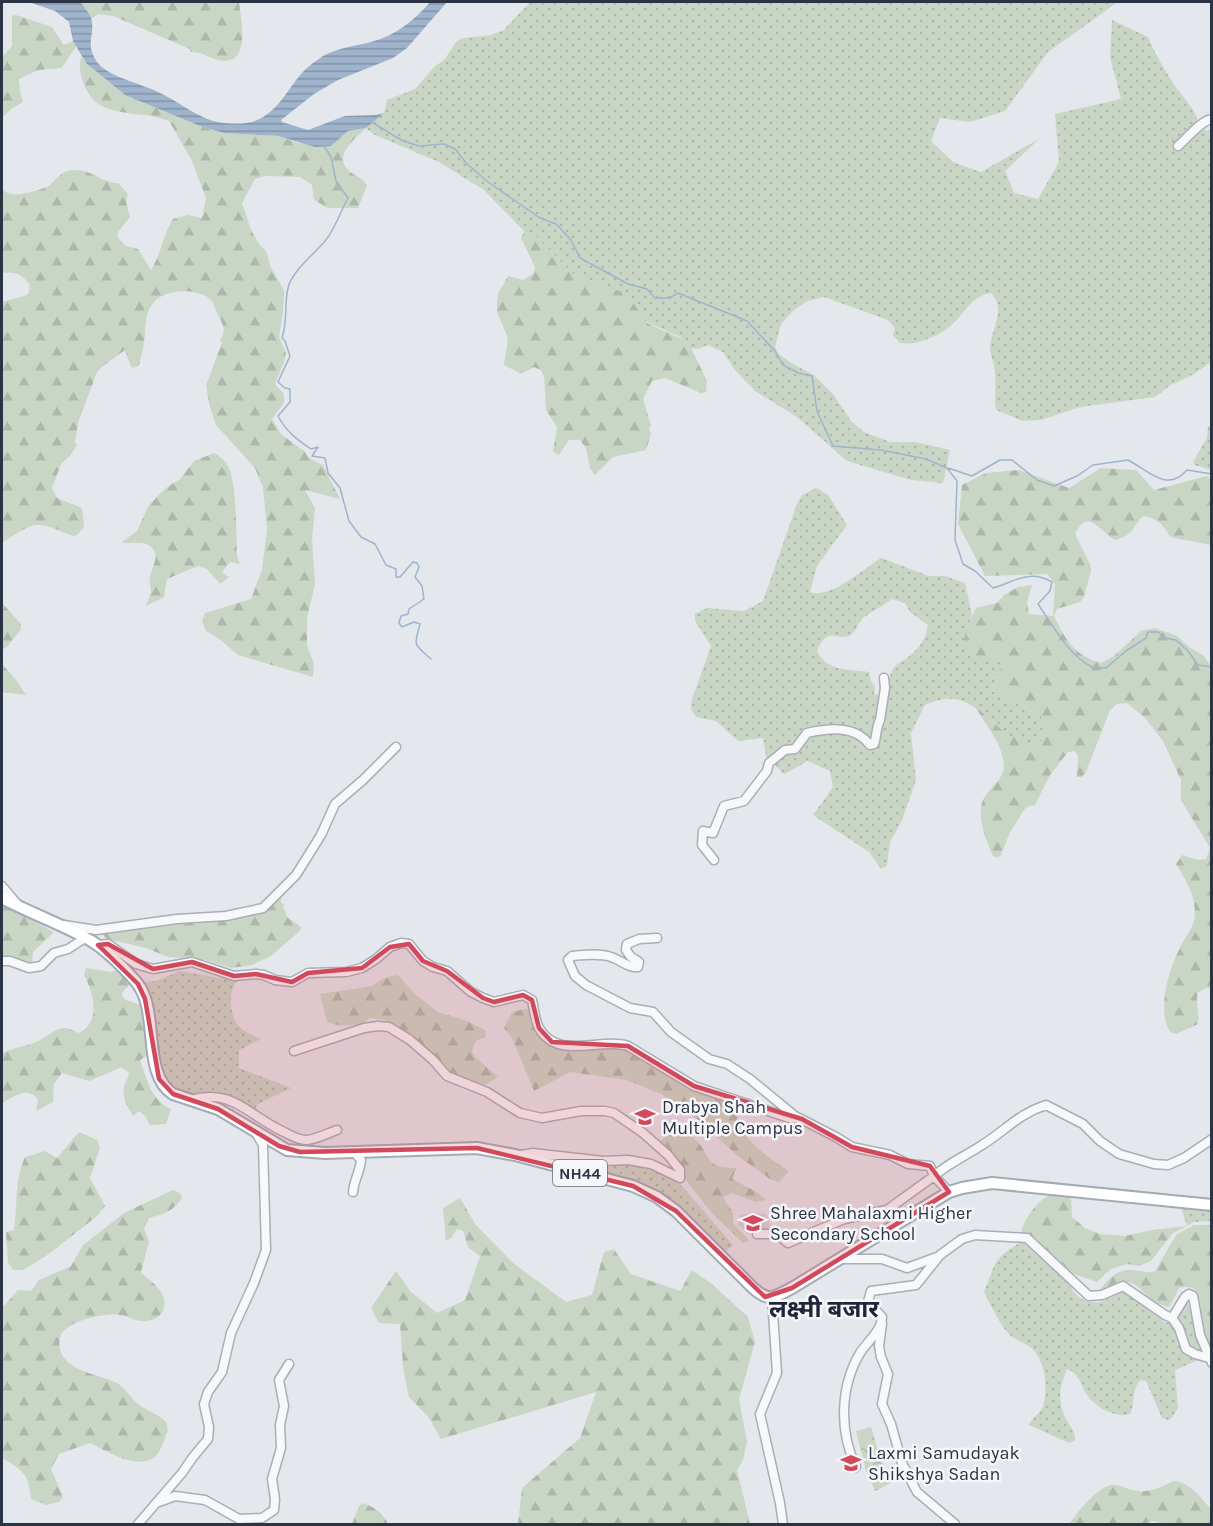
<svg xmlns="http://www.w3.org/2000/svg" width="1213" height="1526" viewBox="0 0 1213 1526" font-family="Karla,'Noto Sans Devanagari',sans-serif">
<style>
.built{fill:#d2d6de}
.grass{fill:url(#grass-dots);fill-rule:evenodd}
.forest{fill:url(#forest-firs)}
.park{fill:url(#park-crowns)}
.water{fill:url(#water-rules)}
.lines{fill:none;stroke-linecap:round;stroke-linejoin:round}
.stream{stroke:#9fb4cc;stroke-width:1.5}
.minor-casing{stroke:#a9aeb7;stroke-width:11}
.major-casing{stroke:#a3abb8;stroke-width:14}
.minor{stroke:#f7f8fa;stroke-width:8}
.major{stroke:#fff;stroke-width:10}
.marked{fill:#d1495b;fill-opacity:0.2;stroke:#d1495b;stroke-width:4.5;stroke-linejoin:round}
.labels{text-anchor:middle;stroke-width:5;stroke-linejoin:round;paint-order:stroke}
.shield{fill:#f4f6f9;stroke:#676e7b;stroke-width:1.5}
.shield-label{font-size:16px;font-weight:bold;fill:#2b3445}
.poi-label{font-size:18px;fill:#2b3445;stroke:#f4f6f9;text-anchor:start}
.district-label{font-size:24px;font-weight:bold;fill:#1d2536;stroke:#f4f6f9}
</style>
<defs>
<pattern id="grass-dots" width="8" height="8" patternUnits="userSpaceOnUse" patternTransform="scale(1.5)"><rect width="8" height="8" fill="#c9d6c5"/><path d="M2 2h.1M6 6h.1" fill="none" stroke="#adb8ab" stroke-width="1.8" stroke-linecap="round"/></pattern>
<pattern id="forest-firs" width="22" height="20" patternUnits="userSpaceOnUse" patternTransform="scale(1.5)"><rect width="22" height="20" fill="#c9d6c5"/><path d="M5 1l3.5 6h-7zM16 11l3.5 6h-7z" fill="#adb8ab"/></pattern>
<pattern id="park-crowns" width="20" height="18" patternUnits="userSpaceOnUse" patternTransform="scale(1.5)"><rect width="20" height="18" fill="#c9d6c5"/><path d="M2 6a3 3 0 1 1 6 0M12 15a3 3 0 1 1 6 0" fill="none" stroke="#adb8ab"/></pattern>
<pattern id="water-rules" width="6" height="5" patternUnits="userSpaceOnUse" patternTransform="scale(1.5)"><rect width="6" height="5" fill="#9fb4cc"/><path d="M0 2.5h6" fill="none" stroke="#8293a7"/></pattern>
</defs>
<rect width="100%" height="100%" fill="#e4e7ec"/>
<path class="built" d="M753,1213l13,1 4,11 -3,6 -20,2 -9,-8 2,-10z"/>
<path class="grass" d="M530,2h588l-70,50 -43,59 -35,11 -30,-4 -9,23 22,21 28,10 58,-33 -34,32 9,22 24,6 21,-37 -4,-48 66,-15 -11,-42 2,-37 36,17c5,13 17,34 25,46 9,14 23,25 26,43l8,5 4,-2v233l-17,12 -25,12 -14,11 -75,10 -39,13 -18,1 -27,-11c-2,-13 0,-26 -1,-39 -1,-8 -5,-16 -5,-23 1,-19 17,-39 1,-55 -21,3 -27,23 -43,35 -9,8 -38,20 -49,14 -1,-1 -5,-6 -6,-7l2,-7 -7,-8 -64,-23 -17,4 -13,9 -13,14 -6,23 3,6 13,10 23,12 19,19 19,28 12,10 26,10h25l35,8 -7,33 -32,-3 -64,-19 -50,-44 -42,-26 -20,-21 -12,-18 -15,-7 -9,4 -8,-1 -11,-11 -35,-16 -18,-26 -55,-22 -36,-37 -12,-5 -40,-41 -45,-28 -66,-28 -7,-6 18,-15 3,-13 28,-11 19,-22 10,-7 13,-19 7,-3 27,-3 13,-5z
M1208,426h3v44l-16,-5 -2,-3 14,-24z
M816,488l12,7 19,30 -30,41 -7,26c19,8 55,-24 71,-34l48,18h16l20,7 7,32 -6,15 5,24 32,9 -10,27 48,26 9,14 -12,14c-10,0 -22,-3 -31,-9 -30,-21 -39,-49 -82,-30l-14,28 5,47 -14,40 -12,22 -3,24 -6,3 -12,-17 -56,-37 20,-28 -3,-16 -22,-10 -24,13 -18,-18 -3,-18 -25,3 -22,-20 -20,-4 -5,-8 1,-10 19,-53 -16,-25v-7l12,-6 37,3 19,-10 34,-97 5,-9zM892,599l13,4 5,9 18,13c-2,15 -11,27 -24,35 -5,3 -9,5 -11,9 -6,10 -3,20 -12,27l-7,-2 1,-7 -4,-6 -2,-9c-21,-3 -42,0 -52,-21 11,-28 22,-7 35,-17 5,-4 6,-12 11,-16 9,-7 20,-12 29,-19z
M180,971l57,10c-10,13 -8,38 6,49 5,3 12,6 18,9l-22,11v18l52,20 -33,16 -4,6 -25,-14 -36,-1 -15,-6 -11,-7 -5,-14 -16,-82 -4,-4 14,-1z
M577,1160l51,2 24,4 11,6 19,14 51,59 -10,9 -67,-60 -76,-21z
M1180,1205l31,2v14l-17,1 -7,4z
M1023,1241l45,41c6,15 21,25 37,18 6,-3 11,-7 18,-9l43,32 10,-5 11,-18 12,42 10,17 -6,-1 -28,12 3,38 -6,10 -4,2 -6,-2 -16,-37 -5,-1c-10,9 -5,22 -11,34 -12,5 -32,-6 -40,-15 -9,-10 -9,-26 -23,-30 -7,17 -10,31 -2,48 4,8 11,15 10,23l-6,3 -40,-18c3,-9 12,-10 15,-22 4,-16 1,-45 -14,-56 -7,-5 -18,-8 -23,-15 -8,-9 -17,-29 -23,-40 13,-31 8,-33 39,-51z"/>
<path class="forest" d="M77,2h162c2,19 13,65 -21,58 -9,-2 -17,-9 -27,-8l-1,-3 -77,-33 -15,-2 -7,5 -10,-16z
M16,15l36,12 12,18 9,-4 3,5 -14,22 -24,2 -19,9 1,12 3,11 -12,7 -9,9v-61l10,-11v-30z
M81,57l5,6 39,32 75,31 24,7 54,3 20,7 33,3 17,-15 18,-3c-10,10 -34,28 -17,43 8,6 11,5 18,14l-9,23h-30l-14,-8 -2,-15 -12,-8 -35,-1 -10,3 -13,24 9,27 8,14 7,7 5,17 13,22 -1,23 -4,24 7,16 -2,9 -9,22 9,10v9l-12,16 9,15 24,18 4,6 14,7 17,34 -35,-9 10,18 -3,32 3,44 -8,34v27l7,19 -1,13 -75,-22 -17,-15 -15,-9 -4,-10 3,-8 46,-14 11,-29 5,-41 -4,-42 -8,-19 -39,-43 -6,-18 -4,-21 16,-44 -2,-2c8,-10 1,-19 -4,-29 -2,-5 -2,-9 -6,-12 -15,-12 -50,-10 -59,7 -7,11 -5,24 -7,36 -1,8 -3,15 -5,23l-6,3 -2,-1 -6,-17 -23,17 -5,5 -19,51 -3,19 2,3 -7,11 -9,8 -9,24 5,10 25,10 2,19 -7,8 -4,1c-39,-16 -37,-15 -71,7v-241l26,-7 2,-9c-6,-11 -15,-15 -28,-13v-83c2,1 5,3 8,4 7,2 35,-4 41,-10 6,-6 12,-14 23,-14 17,-1 28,13 44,13l10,11 -2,8 4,15 -12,15v6l8,8 12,3 13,21c11,-18 11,-33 22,-51l15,-4 14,3 4,-20 -14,-37 -23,-40c-6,-2 -12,-4 -18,-5 -26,-4 -57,-2 -67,-32 -4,-10 -5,-16 -3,-27z
M524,231l12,5 36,37 55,21 20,29 37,17 7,8 16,33 -1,11 -5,1 -36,-15 -13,3 -9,18 8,26 -2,4 2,5 -5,16 -33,7 -18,18 -5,-6 -4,-21 -6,-8h-11l-10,15 -6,-3 4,-25 -11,-17 -2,-33 -3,-7 -7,-3 -13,7 -17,-9 4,-27 -11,-26v-9l1,-9 10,-18 15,4 10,-6 2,-7 -14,-29z
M214,453c5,3 11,7 14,13 9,16 8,70 9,90l3,8 -10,-2 -8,10 7,5 -9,7 -13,-15 -9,-3 -31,13 -3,18 -18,9c1,-4 4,-9 5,-14 0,-4 -2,-9 -1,-14 1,-11 12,-23 0,-32 -9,-6 -19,-1 -28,-4l15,-11 12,-26 17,-17 14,-9 14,-18z
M1101,468l35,2 18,20 53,-14 4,3v66l-41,-8c-6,-12 -13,-19 -27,-21 -13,13 -7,18 -28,24 -15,-8 -27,-33 -40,-6l15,30 1,7 -7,26 -4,5 -23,7 -3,7c12,25 20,39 47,47l13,-7 27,-25 14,-3 22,8 13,12 13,7 8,11v323l-4,-1 -9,4c-3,9 2,21 0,32l-22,10 -6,-2c-13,-22 -2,-62 10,-84 4,-10 12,-17 14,-28 4,-22 -8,-39 -18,-56l6,-9 16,5 8,-1 4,-11 -29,-48v-20l-18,-39 -17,-22 -19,-16 -10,1 -7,6 -24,62 -4,5h-5l1,-21 -3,-5 -7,1 -18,23 -15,30 -9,2 -16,25 -9,23 -4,3 -4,-2c-6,-15 -14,-32 -12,-48 1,-18 24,-25 23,-44 -2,-21 -19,-40 -29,-58 19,17 36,37 63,38l12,-14 -9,-14 -48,-26 10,-27c-9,-3 -26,-4 -33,-10 -13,-12 0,-33 6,-45l21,-5 7,-8 14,-8 14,-2 -5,17 2,12 24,2 2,-32 -8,-10 -62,2 -27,-52 4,-39 24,-12 33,-3 50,18z
M2,603l18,20 1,6 -13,17 -6,4z
M2,664l15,17 9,14 -24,-3z
M279,898h2v5l4,1 -2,2 4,11 14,10 -1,4 -29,25 -19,9 -21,3 -26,-8 -37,-3 -22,-9 -39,-9 -6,-6 48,-9 78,-4 34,-8z
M2,902l19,10 1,3 32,17 -21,20 -1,13 -30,-7z
M86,968l25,4 7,-2 13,13 -9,10 2,6 20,7 6,48 -10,6c8,21 10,39 31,49l-5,15 -16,1 -5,-9 -6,-5 -6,5c-5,-8 -11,-19 -9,-29 1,-5 4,-8 5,-14l-7,-6 -33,14 -27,-8 -8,11 -1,18 -17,9 2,-11c-10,-15 -24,-3 -36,3v-50c13,-6 27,-7 38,-13 8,-4 16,-12 26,-12 4,1 9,3 13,5 24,-13 13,-41 5,-59z
M396,975l4,2 15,17 23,18 27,8 20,10 1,7 -10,4 -4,10 2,5 24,21 -13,8 -39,-14 -61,-51 -15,-2c-13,10 -29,9 -43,4l-7,-28 52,-8 10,-7z
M530,1008l17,32 71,6 14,5 10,9 18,10 81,33 -5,19c13,21 32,36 53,49l-10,11 -9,-3 -31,-22 -41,-37 -37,-26 -35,-14 -56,-8 -36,19 -22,-53 -8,-10 8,-16z
M672,1126c8,4 19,8 25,15 16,19 9,27 40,27l-5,10c11,9 25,11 34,22l-11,2 -23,-9 -9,4 10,16v10l16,17 -6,3 -32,-31 -27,-34 1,-7 -26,-27z
M79,1132l18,8 3,8 -10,30 15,28 -9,11 -50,39 -23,14h-10l-5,-8 -2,-30 8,-2c4,-27 0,-48 11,-73l20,-6 12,7z
M173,1190l8,4 1,4c-11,15 -16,15 -33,20l-5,11 5,13 -8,30c5,6 12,10 17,16 12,13 7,31 -11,33 -9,2 -18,-5 -27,-6 -14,-3 -57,6 -60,23 -6,31 35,35 55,44 9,4 15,15 23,22 8,6 20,10 27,17 3,4 2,4 3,9 -3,7 -5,15 -9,22 -15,23 -52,-1 -69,-9l-31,11 -8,15 12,28 -4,5 -13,3 -15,-6c-2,-25 -8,-29 -29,-41v-154l2,2 14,-16 13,1 8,-11 32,-14 12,-21 41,-32z
M1061,1193l10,3 1,21 13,11 15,6 25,2 27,-6 35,-4 -14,7 -22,28 -12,5 -12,-2 -16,5 -14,13 -23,-8 -39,-34 -14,-5c1,-13 14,-31 25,-38 4,-2 11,-3 15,-4z
M460,1198l16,27 37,38 53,39 26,-7 12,-43 10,-3 17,25 49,17 12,-21 20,14 36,33 7,25 -16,57 8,43 -4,18 -6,10 13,54h-232l4,-36 58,-50 16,-46 -155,47 -12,-21 -20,-21 -6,-30 -3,-43 -21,-1 -8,-15 25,-37 15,21 26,21 28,-13 15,-44 -12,-9 -5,-16 -6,-2 -6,9 -5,3 -3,-33z
M1194,1225h17v127c-2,-4 -8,-26 -9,-32 -3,-16 2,-38 -23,-32l-9,18 -2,1c-6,-2 -12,-4 -17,-8 -9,-7 -14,-18 -27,-17 -8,0 -17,8 -26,10 14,-17 19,-24 42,-21 6,1 9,2 15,0l21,-36z
M1173,1481c17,1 28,17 38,28v15h-48l-9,-3 -12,3h-73c8,-11 30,-40 45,-39 6,0 13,4 19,5 14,4 27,-2 40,-9z
M362,1503c13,4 21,10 26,21h-36l7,-18z"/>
<path class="park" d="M871,1427l8,27 12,29 -16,8 -9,-20 -10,-40z"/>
<path class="water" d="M29,2l52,1c3,4 8,10 10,15 5,16 -7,25 6,44 11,15 43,21 61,30 18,8 33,21 52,28 9,4 35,5 45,1 22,-8 32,-31 47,-48 6,-7 14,-12 21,-17 15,-8 32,-10 48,-14 24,-6 44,-22 59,-40h17l-40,46 -14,10 -55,22 -24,14 -33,26 1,2 26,8 37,-14 30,-1 9,-2 -18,15 -18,3 -17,15 -16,1 -37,-11 -54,-3 -24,-7 -75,-31 -39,-32 -13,-22 -4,-19 -14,-11z"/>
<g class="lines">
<path class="stream" d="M373,123l30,18 16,5 25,-2 11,5 11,14 22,19 52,36 16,6 15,16 9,18 48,26 19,5 8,9h15l8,-5 69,28 28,30 8,14 15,8 14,3 5,35 16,35 48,4 45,9 21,9 10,13 -2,59 8,24 12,7 18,17c23,-7 37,-19 59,-6l-2,9 -12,13c13,19 32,53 54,63 3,1 10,1 14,1l20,-17 20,-13 2,-6h10l7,6 11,2 12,11 10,14 14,2
M324,146l7,11 5,24 12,17c-7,13 -13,30 -22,42 -10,12 -35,32 -38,48 -4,16 0,33 -6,50l3,3 5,15 -12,26 7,6 5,1v13l-12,14c8,15 18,23 33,33l7,-2 -6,9 13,2 3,15 12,15 9,33 12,16 14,7 11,21 10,4v8h4l13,-15 4,1 2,4 -4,10 7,9 2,13 -15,10 -1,5 -7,2 -2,7 3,4 12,-5 6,2c-6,23 -7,19 11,35
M948,468l24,8 28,-16h12l25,20 17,6 23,-10 16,-11 35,-5c21,11 39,33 59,10l25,4"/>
<g class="minor-casing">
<path id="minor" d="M1178,146c9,-8 24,-26 34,-27
M714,860l-12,-15 1,-14 10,2 11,-27 20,-5 23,-30 2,-8 16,-13 10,-1 12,-16c22,-5 48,-8 63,12l4,-1c3,-8 2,-17 6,-24l5,-32 -1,-10
M2,886l16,19
M64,925l32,5 81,-11 49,-3 37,-8 33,-33 25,-40 14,-31 28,-24 33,-33
M657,938l-18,1 -12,5 -1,6 5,7 8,5 -1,5c-10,1 -17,-7 -27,-10 -12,-4 -26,-2 -39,-1l-4,4 7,16 11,9 44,23 23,4 18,20 38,27 18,5 23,15 45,37 41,21 16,10 38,8 18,9 22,2 4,10c16,-14 30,-19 48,-31 23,-14 36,-31 64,-40l37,19 17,17 19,13 35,10 14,1 16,-7 28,-19
M98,945l10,-1 28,20 17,5 39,-7 42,14 22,-2 8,1 11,5 17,2 16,-9 38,-1 16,-4 14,-9 14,-12 11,-4 8,1 14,17 10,6 14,4 24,21 12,6 11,4 29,-7 9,5c2,9 3,21 7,28 19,33 61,9 89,18l66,40 95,32 10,1
M2,961h8l19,7 12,-2 13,-13 14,-4 17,-11
M294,1051l70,-23 14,-2 11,1 21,13 23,20 14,16 40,16 33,21 22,5 39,-7h24l9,2 29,20 25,22 12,15v8l-29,-14 -23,-4 -25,1 -70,-8 -12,2
M190,1100c44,-12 57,15 94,32 6,3 14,8 22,8 9,0 22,-7 31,-10
M353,1192c1,-12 7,-20 8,-32l-7,-8
M757,1234h20l11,9 56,-24 43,-9 47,-34 15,16
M840,1259h42l25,9 30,-11
M772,1298l5,75 -17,41 20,89 3,21
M1172,1318l7,10 7,21 9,5 14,4
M882,1324l-3,22 2,11 7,17 -6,30 9,20 11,39 15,29 38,32
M856,1467c-17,-36 -16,-80 4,-114 7,-11 22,-23 22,-36l-14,-15 3,-11 45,-6 24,-30 22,-16 13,-4 52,3 62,58 13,-1 21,-9 42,29 7,3 13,-21 4,-3 4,2 7,39 12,28
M159,1502l16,-6 30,4 34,19 23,-1 12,-8 1,-11 -3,-20 9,-31 -1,-23 4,-19 -5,-26 10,-16
M138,1524l44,-51 11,-16 15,-18 1,-12 -5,-23 4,-12 14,-20 9,-39 23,-50 12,-33 -3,-105 -8,-14"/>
</g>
<g class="major-casing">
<path id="major" d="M2,898c29,16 63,27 91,44 13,8 34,29 44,41 23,28 4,91 36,111l45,15 69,41 38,3 152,-5 38,7 118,31 24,11 19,14 77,77c17,15 21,9 39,0l157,-96 13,-4 30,-5 220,22"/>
</g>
<use href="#minor" class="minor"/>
<use href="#major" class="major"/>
</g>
<path class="marked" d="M108,944l45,25 39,-7 42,14 22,-2 36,8 16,-9 54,-5 28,-21 19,-3 14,17 24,10 36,27 11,4 29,-7 9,5 7,28 13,14 76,4 66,40 108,33 50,28 78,19 19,26 -157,96 -27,9 -89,-86 -43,-25 -156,-38 -177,4 -21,-6 -61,-37 -45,-15 -14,-15 -14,-80 -7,-15 -40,-39z"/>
<defs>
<g id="school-bare" transform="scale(1.62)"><path d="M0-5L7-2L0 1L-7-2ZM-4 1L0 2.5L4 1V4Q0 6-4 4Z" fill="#d1495b" stroke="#f4f6f9" stroke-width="2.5" paint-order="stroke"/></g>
</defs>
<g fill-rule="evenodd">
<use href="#school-bare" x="645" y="1117"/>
<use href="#school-bare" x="753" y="1223"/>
<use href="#school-bare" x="851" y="1463"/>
</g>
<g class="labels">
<rect class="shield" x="553" y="1160" width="54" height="26" rx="4.5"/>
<g class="shield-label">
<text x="580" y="1179">NH44</text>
</g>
<g class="poi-label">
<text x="662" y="1113">Drabya Shah<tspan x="662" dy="21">Multiple Campus</tspan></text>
<text x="770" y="1219">Shree Mahalaxmi Higher<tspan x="770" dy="21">Secondary School</tspan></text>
<text x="868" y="1459">Laxmi Samudayak<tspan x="868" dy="21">Shikshya Sadan</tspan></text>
</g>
<g class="district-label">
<text x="824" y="1317">लक्ष्मी बजार</text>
</g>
</g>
<rect width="1213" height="1526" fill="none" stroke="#2b3445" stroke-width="6"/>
</svg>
